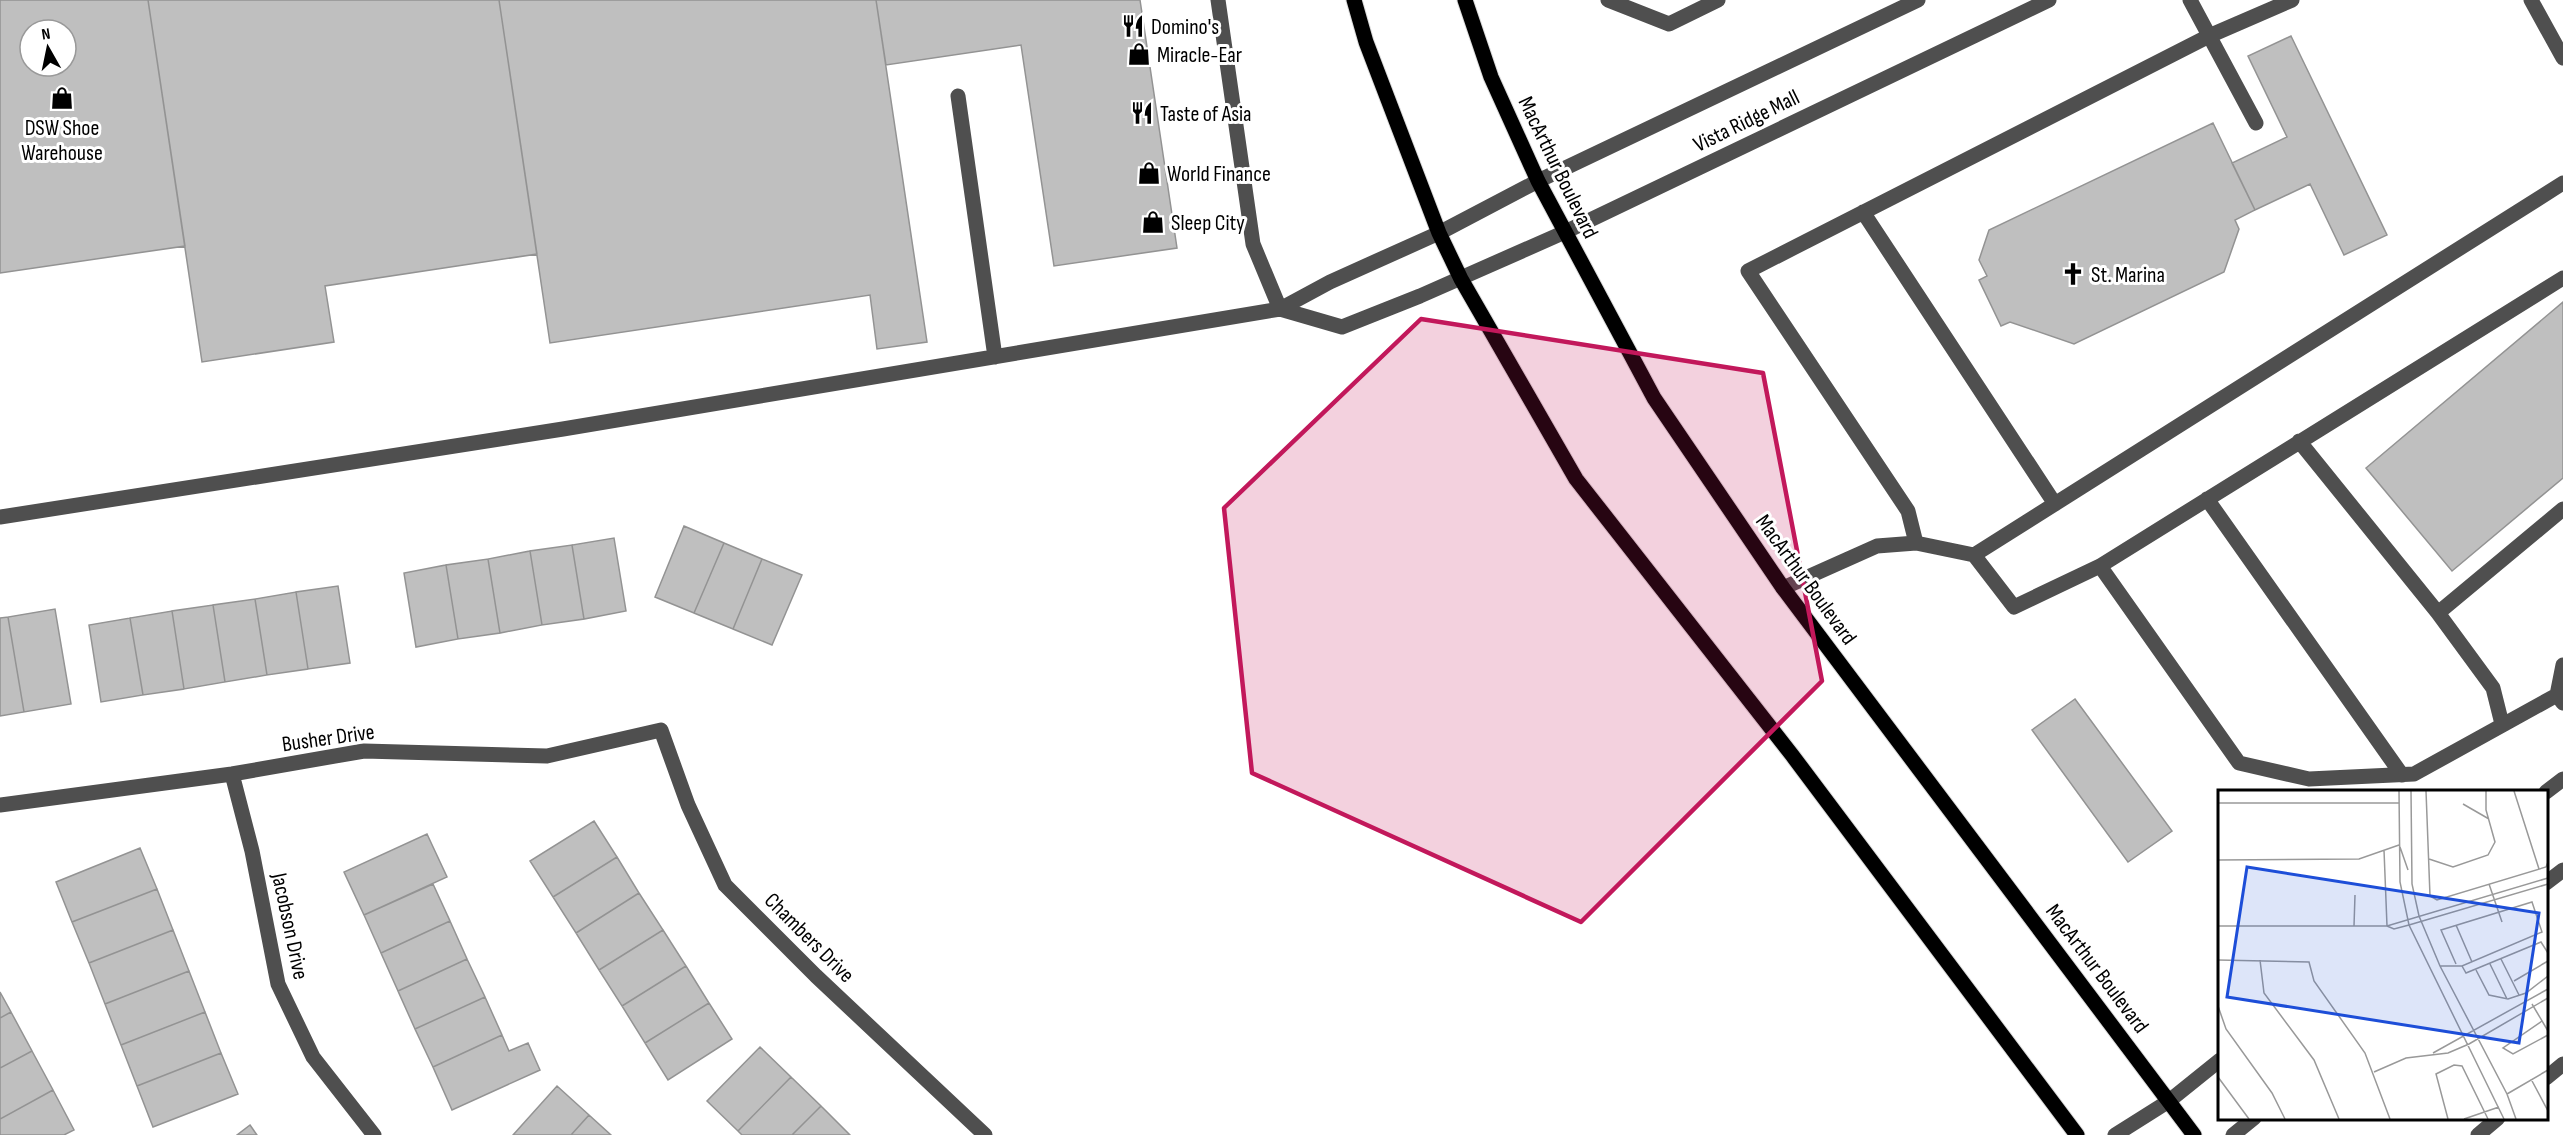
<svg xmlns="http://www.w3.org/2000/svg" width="2563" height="1135" viewBox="0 0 2563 1135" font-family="'Sofia Sans Condensed',sans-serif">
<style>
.building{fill:#bfbfbf;stroke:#939393;stroke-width:1.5;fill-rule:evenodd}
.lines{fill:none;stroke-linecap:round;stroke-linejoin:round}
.major-casing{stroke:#dbdbdb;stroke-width:17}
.minor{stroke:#4f4f4f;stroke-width:15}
.major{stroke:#000;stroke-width:15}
.marked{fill:#c2185b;fill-opacity:0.2;stroke:#c2185b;stroke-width:4.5;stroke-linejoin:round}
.labels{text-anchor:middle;stroke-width:6;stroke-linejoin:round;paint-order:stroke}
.poi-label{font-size:22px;fill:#000;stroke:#fff;text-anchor:start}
.street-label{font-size:22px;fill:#000;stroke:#fff}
.inset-road{fill:none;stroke:#999;stroke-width:1.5}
.view{fill:#1d4ed8;fill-opacity:0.15;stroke:#1d4ed8;stroke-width:3}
.inset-edge{fill:none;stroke:#000;stroke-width:3}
</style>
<rect width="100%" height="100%" fill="#fff"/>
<path class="building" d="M0,0h148l37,246 -185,27zM30,30h36v36h-36z
M148,0h351l38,254 -212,32 9,56 -132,20z
M499,0h377l51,342 -50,7 -7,-54 -320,48z
M876,0h264l37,248 -123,18 -33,-221 -135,20z
M2291,36l96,199 -43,20 -34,-71 -55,26 -23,-47 55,-26 -39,-81z
M2213,123l42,87 -20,10 4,9 -15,43 -150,72 -64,-22 -9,4 -22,-46 8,-4 -8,-16 10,-30z
M2563,302v176l-111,93 -86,-103z
M684,526l40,17 -30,70 -39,-16z
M614,538l12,73 -42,8 -12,-74z
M724,543l38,16 -29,70 -39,-16z
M572,545l12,74 -42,6 -12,-74z
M530,551l12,74 -42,8 -12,-74z
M488,559l12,74 -42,6 -12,-74z
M762,559l40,16 -30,70 -39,-16z
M446,565l12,74 -42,8 -12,-74z
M338,586l12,77 -42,6 -12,-77z
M296,592l12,77 -41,6 -12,-76z
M255,599l12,76 -42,7 -12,-77z
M213,605l12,77 -41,7 -12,-78z
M55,609l16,95 -47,8 -16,-95z
M172,611l12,78 -41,6 -13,-77z
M8,617l16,95 -24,4v-98z
M130,618l13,77 -42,7 -12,-77z
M2075,699l97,132 -44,31 -96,-132z
M594,821l23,36 -64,40 -23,-36z
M427,834l20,43 -83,38 -20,-43z
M140,848l17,41 -85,33 -16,-40z
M617,857l22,36 -63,40 -23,-36z
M433,884l17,37 -69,32 -17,-38z
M157,889l16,41 -84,33 -17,-41z
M639,893l24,37 -64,40 -23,-37z
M450,921l17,38 -69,32 -17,-38z
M173,930l16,41 -84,33 -16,-41z
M663,930l23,36 -64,40 -23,-36z
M467,959l18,38 -70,32 -17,-38z
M686,966l23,37 -64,40 -23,-37z
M189,971l16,41 -84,33 -16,-41z
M0,992l11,20 -11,6z
M485,997l17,38 -69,32 -18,-38z
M709,1003l23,36 -64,41 -23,-37z
M11,1012l21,39 -32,17v-50z
M205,1012l16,41 -84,33 -16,-41z
M502,1035l7,16 19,-8 12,27 -88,40 -19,-43z
M760,1047l31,30 -53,54 -31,-30z
M32,1051l21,39 -53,29v-51z
M221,1053l17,41 -85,33 -16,-41z
M791,1077l30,29 -29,29h-50l-4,-4z
M557,1086l32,29 -18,20h-58z
M53,1090l21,40 -10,5h-64v-16z
M821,1106l29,29h-58z
M589,1115l22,20h-40z
M250,1125l7,10h-20z"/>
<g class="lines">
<g class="major-casing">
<path id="major" d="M1354,0l12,42 73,191 22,46 115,200 216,276 285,380
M1465,0l26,77 47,104 116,217 129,190 411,547"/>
</g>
<path class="minor" d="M1218,0l35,244 27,65
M1608,0l61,24 49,-24
M2190,0l66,123
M2531,0l32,58
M958,96l37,261
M1863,212l192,292
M1280,309l62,18 78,-31 145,-64 484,-232
M2299,441l139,172 55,75 9,36
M2207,499l195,276
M0,517l563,-88 717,-120 50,-27 109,-49 99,-52 380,-181
M1916,543l-8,-32 -160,-240 461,-235 83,-36
M1974,555l40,52 86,-41 463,-288
M2100,566l139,197 70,16 105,-5 143,-79
M1783,588l94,-42 39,-3 58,12 589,-372
M2438,613l125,-104
M2563,665l-6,30 6,8
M232,774l20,77 26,133 35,73 61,78
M2546,792l17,-13
M0,805l232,-31 132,-23 183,5 114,-26 27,75 37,80 91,91 169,159
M2546,883l17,-13
M2546,1078l17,-14
M2115,1135l54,-34 51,-41
M2233,1135l21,-17
M2478,1135l20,-17"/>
<use href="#major" class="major"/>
</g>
<path class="marked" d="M1421,319l342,54 59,308 -241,241 -329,-149 -28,-265z"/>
<defs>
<g id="restaurant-bare" transform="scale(1.8)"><path d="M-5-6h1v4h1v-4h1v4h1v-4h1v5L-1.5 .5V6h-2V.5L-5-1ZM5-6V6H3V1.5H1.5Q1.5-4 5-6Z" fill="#000" stroke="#fff" stroke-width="2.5" paint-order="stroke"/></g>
<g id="shop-bare" transform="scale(1.8)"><path d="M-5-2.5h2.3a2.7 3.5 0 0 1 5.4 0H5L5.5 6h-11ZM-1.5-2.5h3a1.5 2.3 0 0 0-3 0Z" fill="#000" stroke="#fff" stroke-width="2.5" paint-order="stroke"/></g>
<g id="church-bare" transform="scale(1.8)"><path d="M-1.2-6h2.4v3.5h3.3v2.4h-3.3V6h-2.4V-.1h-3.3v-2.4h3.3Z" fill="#000" stroke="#fff" stroke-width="2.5" paint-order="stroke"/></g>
</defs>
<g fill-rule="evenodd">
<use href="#restaurant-bare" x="1133" y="26"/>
<use href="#shop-bare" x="1139" y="54"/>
<use href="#shop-bare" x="62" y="98"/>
<use href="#restaurant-bare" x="1142" y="113"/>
<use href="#shop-bare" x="1149" y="173"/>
<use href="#shop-bare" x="1153" y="222"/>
<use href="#church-bare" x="2073" y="274"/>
</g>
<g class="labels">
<g class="poi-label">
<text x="1151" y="34">Domino's</text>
<text x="1157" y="62">Miracle-Ear</text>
<text x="1160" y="121">Taste of Asia</text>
<text x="62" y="135" text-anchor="middle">DSW Shoe<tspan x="62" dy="25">Warehouse</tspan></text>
<text x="1167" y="181">World Finance</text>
<text x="1171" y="230">Sleep City</text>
<text x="2091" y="282">St. Marina</text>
</g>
<g class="street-label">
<text transform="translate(1746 120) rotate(-26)" y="8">Vista Ridge Mall</text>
<text transform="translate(1559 167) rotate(64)" y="8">MacArthur Boulevard</text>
<text transform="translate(1807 579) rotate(54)" y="8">MacArthur Boulevard</text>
<text transform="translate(328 737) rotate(-8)" y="8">Busher Drive</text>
<text transform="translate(291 926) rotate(78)" y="8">Jacobson Drive</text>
<text transform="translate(810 937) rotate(45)" y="8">Chambers Drive</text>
<text transform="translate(2098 968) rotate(53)" y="8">MacArthur Boulevard</text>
</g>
</g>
<g transform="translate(2218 790)">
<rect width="330" height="330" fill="#fff"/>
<path class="inset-road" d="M181,1l1,91 9,43 95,194M193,1l1,93 7,32 21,50 67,128 9,25M208,1l4,105 7,4 109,-33 2,-5M296,1l25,78M0,13h181M245,14l26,15M182,57l8,23M166,60l3,76M211,69l24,8 35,-12 7,-13 -9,-32v-19M0,70l141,-1 40,-14M271,94l13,38M238,135l16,37M0,136h169l161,-48M136,136l1,-31M169,136l7,3 15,-4 139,-41M283,169l18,36M0,170l91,2 5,19 51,72 25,66M42,170l4,33 50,67 25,59M272,174l17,35M222,176h22l80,-34 -10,-30 -91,28 15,34M244,176l4,7 75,-31 7,11M258,180l13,25 19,4 18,-6 22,-17M296,191l34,-20M314,214l16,27M0,216l8,23 46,64 13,26M324,231l-39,27 10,6 35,-19M215,263l115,-64M156,282l32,-14 42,-5 21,-9 79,-46M0,287l31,42M313,289l17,32M289,304l41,-24M230,329l-12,-45 18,-9 8,1 26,53M246,329l35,-12"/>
<path class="view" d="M29,77l292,46 -20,130 -292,-46z"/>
<rect width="330" height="330" class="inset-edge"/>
</g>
<g transform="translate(48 48) rotate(351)"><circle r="28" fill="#ffffff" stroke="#999999" stroke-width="1.5"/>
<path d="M0-4.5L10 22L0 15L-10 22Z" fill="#000000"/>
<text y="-9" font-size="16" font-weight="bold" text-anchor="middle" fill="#000000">N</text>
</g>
</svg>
